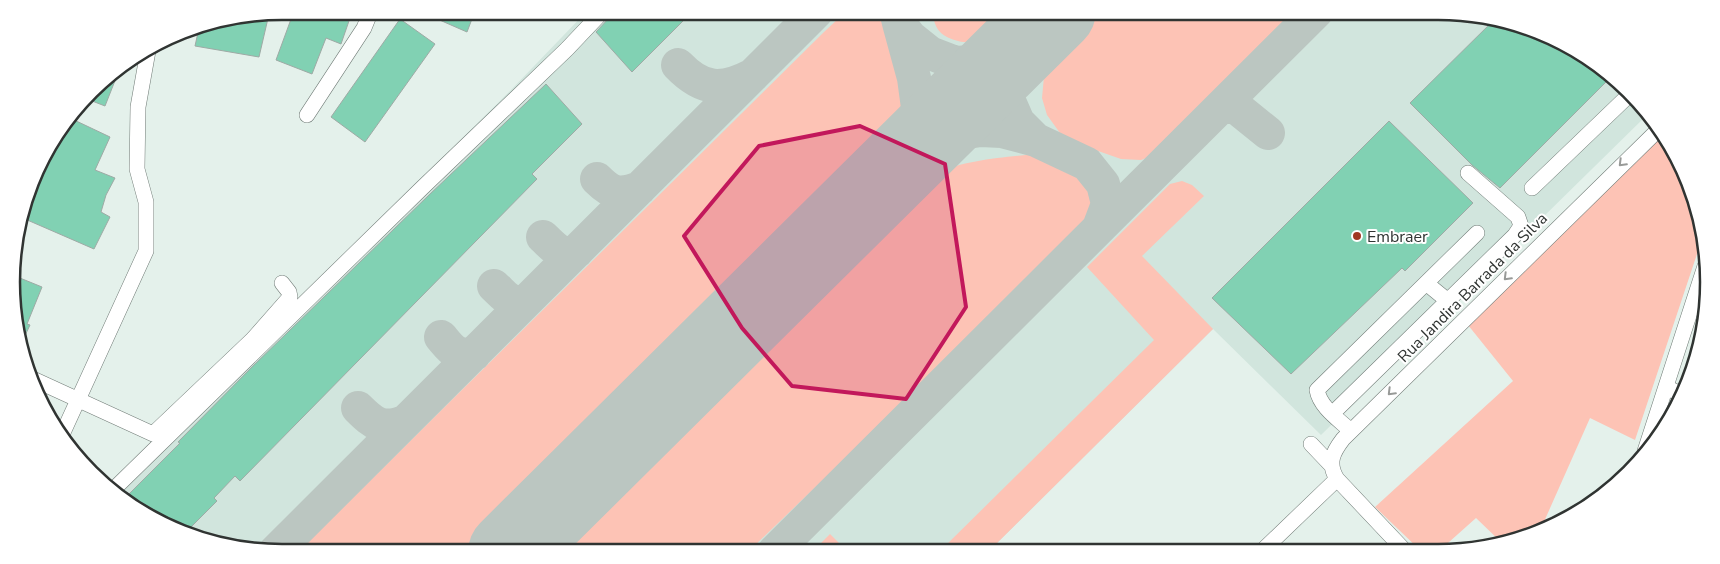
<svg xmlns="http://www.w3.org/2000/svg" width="1720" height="564" viewBox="0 0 1720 564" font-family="'Nunito Sans',sans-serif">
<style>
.built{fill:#d1e5dd}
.green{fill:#fdc3b5}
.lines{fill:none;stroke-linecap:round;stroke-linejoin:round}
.taxiway{stroke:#bbc6c1;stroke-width:34}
.runway{stroke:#bbc6c1;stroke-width:82}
.building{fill:#81d1b3;stroke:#9eaaa5}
.minor-casing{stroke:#717c77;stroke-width:16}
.minor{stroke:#fff;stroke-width:15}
.oneway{stroke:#989a98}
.marked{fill:#c2185b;fill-opacity:0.2;stroke:#c2185b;stroke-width:4;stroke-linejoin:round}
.poi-dot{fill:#a03721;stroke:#fff;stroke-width:2}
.labels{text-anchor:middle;stroke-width:4;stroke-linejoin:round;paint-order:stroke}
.poi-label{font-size:16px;fill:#303432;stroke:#fff;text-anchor:start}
.street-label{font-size:16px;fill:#303432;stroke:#fff}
.rim{fill:none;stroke:#303432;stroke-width:2.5}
</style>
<rect width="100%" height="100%" fill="#e4f1eb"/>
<path class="built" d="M587,11h851l70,9 95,47 43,49 -325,319 -108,-106 -224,222 -707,2 -70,-9 -81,-37 -21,-21 400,-395z"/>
<path class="green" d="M851,11h18l16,8 10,16 15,59v15l-8,19 -13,16 -412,408 -180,1 527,-521 16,-15z
M932,11h92c-10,11 -21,24 -36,29 -15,6 -45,2 -52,-14 -2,-4 -3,-10 -4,-15z
M1100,11h203l-133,132 -13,11 -16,6 -20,-1 -40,-14 -21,-12 -13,-18 -5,-17 3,-32z
M1662,135l10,11 31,90 -68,204 -45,-22 -51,115 -37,10 -26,-25 -37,33h-18l-46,-44 138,-126 -45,-56z
M1035,154c26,5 66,17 64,51 -1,5 -4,10 -6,15l-345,332h-191l366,-367c5,-4 10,-9 15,-12 25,-13 69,-16 97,-19z
M1182,181l10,4 12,11 -62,60 71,73 -224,222h-49l214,-211 -67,-73 83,-83z
M830,534l18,18h-29l-3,-4z"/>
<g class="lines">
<path class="taxiway" d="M896,11l3,12 11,14 20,16 26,10 31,-2 26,-13 31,-26 -33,37 -4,19 1,21 10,23 18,18 51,24 16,20 5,20 -8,21
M899,23l15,55 5,37 -6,25 -9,21 23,-17 26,-10 28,-4 21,1 34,9
M678,65c25,26 44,26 75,10
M1222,106l15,2 31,25
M597,179c16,16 23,16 43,9
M543,237c12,11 17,20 34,14
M494,286c11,10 15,18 31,16
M441,337c11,13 15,20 33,17
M358,408c16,16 25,23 48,13
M275,552l542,-541
M774,552l543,-541"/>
<path class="runway" d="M509,552l546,-541"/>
</g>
<path class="building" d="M294,11h38l18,7 -9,26 -15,-6 -14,36 -36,-14z
M419,11h56l-8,21z
M612,11h81l-61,61 -36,-40 14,-15z
M269,14l-10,43 -64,-11 4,-18z
M400,19l35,25 -70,98 -34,-25z
M1495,19l13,1 95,47 8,10 -111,111 -28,-23 -62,-62z
M120,68l-15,38 -18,-7 16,-20z
M546,84l36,40 -50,50 5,5 -297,302 -5,-5 -21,22 3,3 -31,31 -55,-25 -7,-8 56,-56 -2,-1 75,-76 176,-171z
M72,119l38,18 -15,33 20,8 -9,17 -5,17 9,5 -16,32 -69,-30 4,-17 34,-71z
M1389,121l84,82 -68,68 -3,-3 -111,106 -79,-76z
M15,276l27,11 -15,37 3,1 -10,21z"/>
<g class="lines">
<g class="minor-casing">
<path id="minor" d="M307,115l57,-87 7,-17
M1532,188l96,-92
M1426,283l22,18
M33,379l120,55 100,-95 37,-42 -1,-5 -7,-9
M1666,387l16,8
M1332,414l183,-179 6,-9 -3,-9 -50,-44
M1351,431c-13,-12 -31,-24 -34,-41l160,-157
M61,437l85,-186v-49l-9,-33 1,-62 10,-56
M1311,444l20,21
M1645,451l60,-185
M114,489l308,-301 145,-139 36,-38
M1262,551l75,-72
M1405,551l-68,-72c-10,-16 -4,-27 6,-40l315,-309"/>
</g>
<use href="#minor" class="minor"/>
</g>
<defs><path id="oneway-chevron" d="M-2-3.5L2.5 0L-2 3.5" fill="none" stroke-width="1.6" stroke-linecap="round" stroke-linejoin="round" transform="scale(1.25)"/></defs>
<g class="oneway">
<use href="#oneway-chevron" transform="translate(1622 163) rotate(135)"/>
<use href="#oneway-chevron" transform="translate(1507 277) rotate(135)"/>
<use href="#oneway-chevron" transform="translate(1391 392) rotate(135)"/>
</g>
<path class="marked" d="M860,126l85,38 21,143 -60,92 -114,-13 -50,-58 -58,-92 75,-90z"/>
<circle class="poi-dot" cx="1357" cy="236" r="5"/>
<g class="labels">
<g class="poi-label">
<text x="1367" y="242">Embraer</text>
</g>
<g class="street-label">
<text transform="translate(1472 287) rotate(-45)" y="6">Rua Jandira Barrada da Silva</text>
</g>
</g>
<path d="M0 0H1720V564H0ZM282 20H1438A262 262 0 0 1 1700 282V282A262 262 0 0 1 1438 544H282A262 262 0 0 1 20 282V282A262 262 0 0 1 282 20Z" fill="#fff" fill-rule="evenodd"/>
<path class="rim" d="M282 20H1438A262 262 0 0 1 1700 282V282A262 262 0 0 1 1438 544H282A262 262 0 0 1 20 282V282A262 262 0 0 1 282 20Z"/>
</svg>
